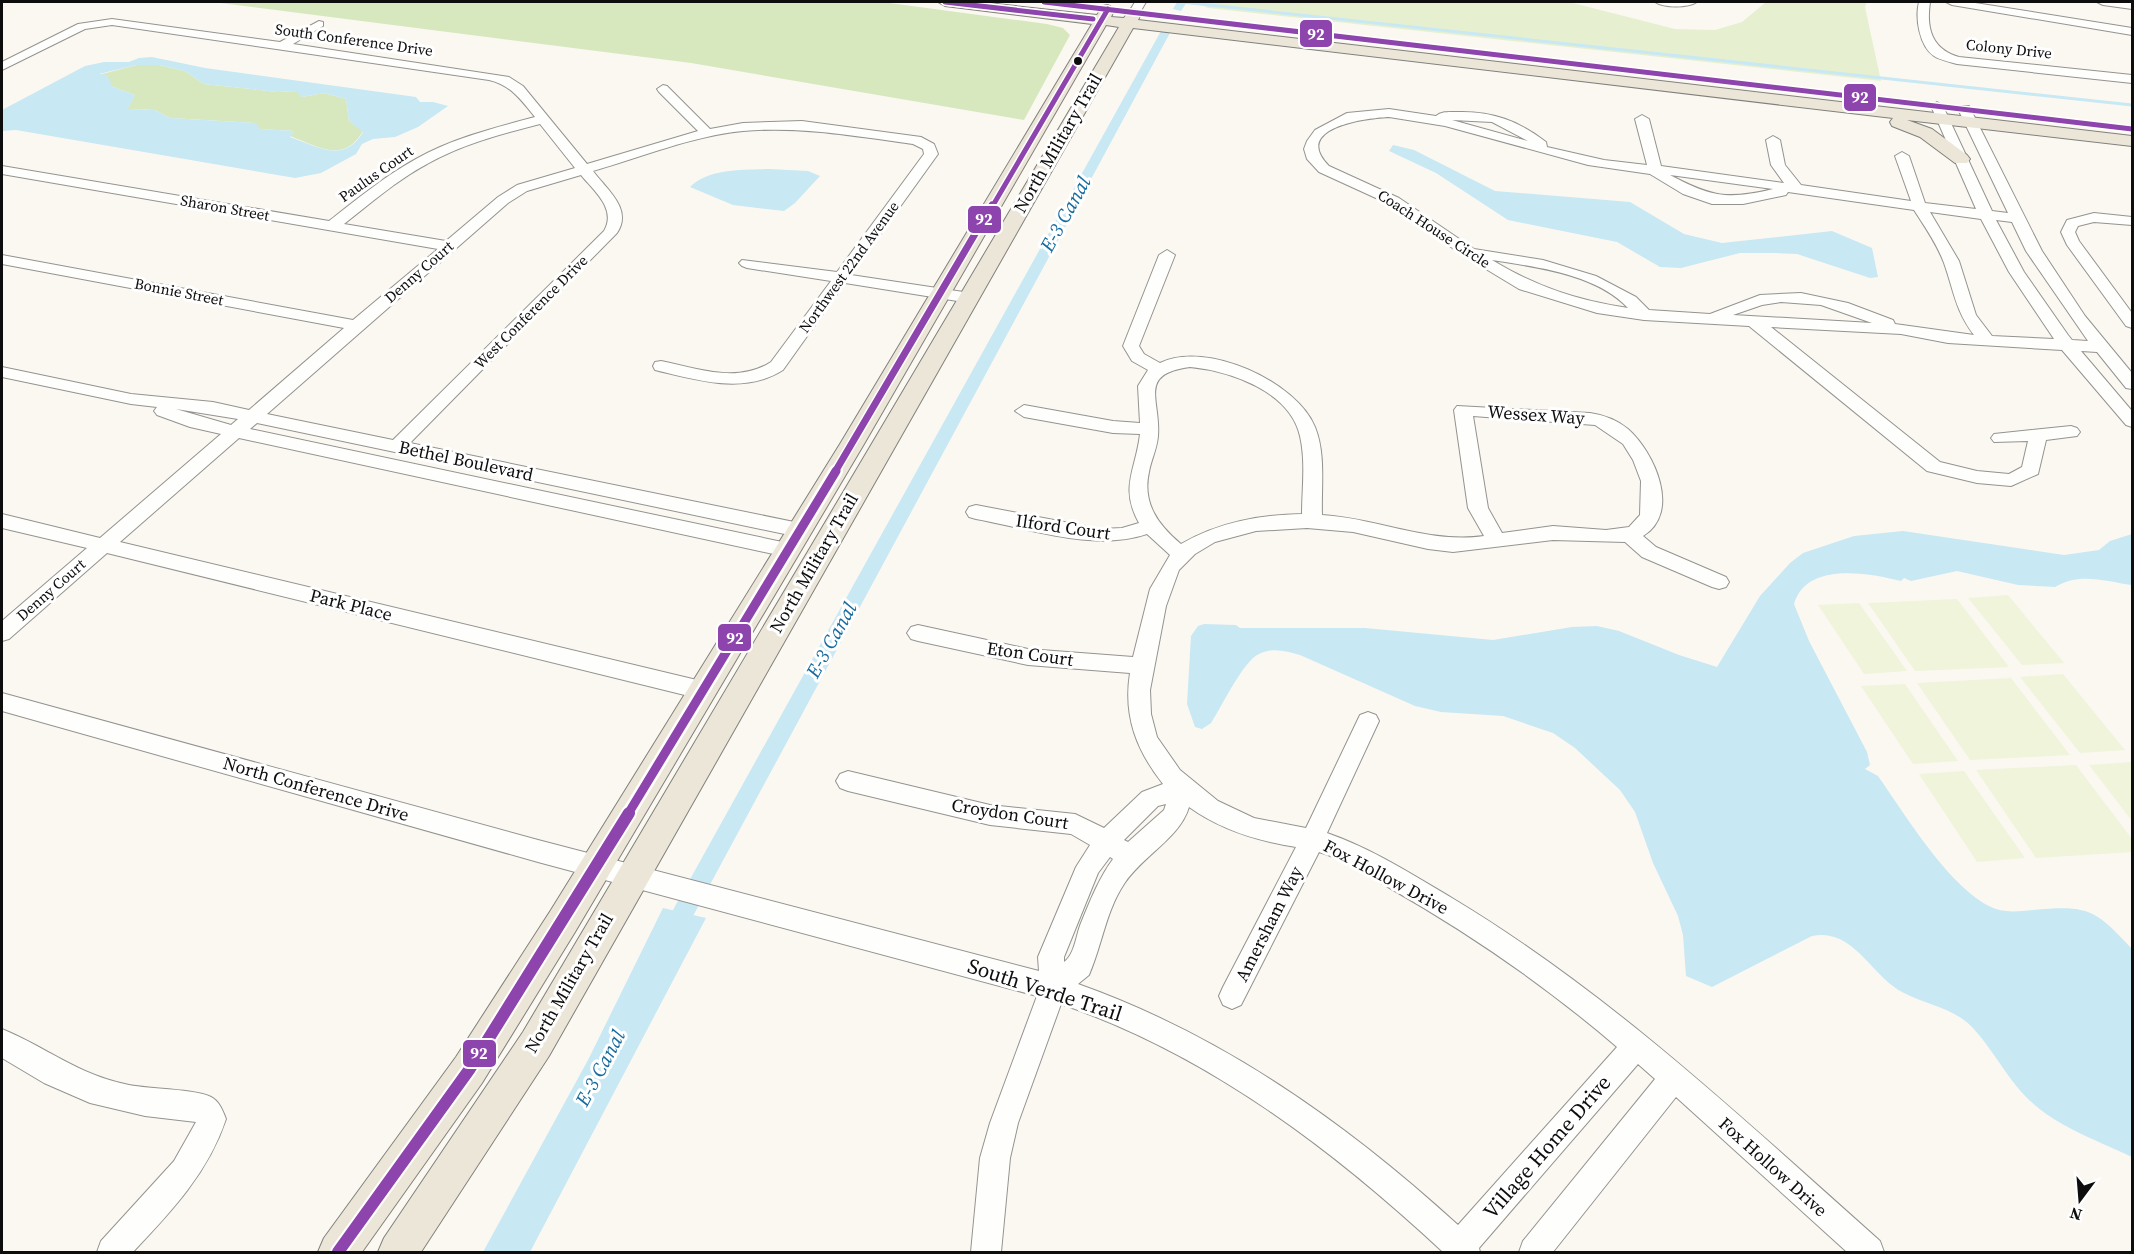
<svg xmlns="http://www.w3.org/2000/svg" width="2134" height="1254" viewBox="0 0 2134 1254" font-family="'Source Serif 4',serif">
<style>
.green{fill:#e6f0d1}
.forest{fill:#d7e8bf}
.pitch{fill:#eff4db}
.water{fill:#c8e8f4;fill-rule:evenodd}
.lines{fill:none;stroke-linecap:round;stroke-linejoin:round}
.stream{stroke:#c8e8f4;stroke-width:3}
.canal{fill:#c8e8f4;fill-rule:evenodd}
.minor-casing{stroke:#949390;stroke-width:2}
.major-casing{stroke:#81807d;stroke-width:2}
.minor{fill:#fefefd;fill-rule:evenodd}
.major{fill:#ece6d8;fill-rule:evenodd}
.bus-1-far3-casing{stroke:#fff;stroke-width:8}
.bus-1-far2-casing{stroke:#fff;stroke-width:10}
.bus-1-far1-casing{stroke:#fff;stroke-width:14}
.bus-1-casing{stroke:#fff;stroke-width:16}
.bus-1-far3{stroke:#8e44ad;stroke-width:5}
.bus-1-far2{stroke:#8e44ad;stroke-width:7}
.bus-1-far1{stroke:#8e44ad;stroke-width:9}
.bus-1{stroke:#8e44ad;stroke-width:12}
.bus-dot{fill:#0d0d0d;stroke:#fff;stroke-width:2}
.labels{text-anchor:middle;stroke-width:6;stroke-linejoin:round;paint-order:stroke}
.far-street-label{font-size:15px;fill:#0d0d0d;stroke:#fff}
.street-label{font-size:18px;fill:#0d0d0d;stroke:#fff}
.water-label{font-size:20px;font-style:italic;fill:#166c9f;stroke:#fff}
.near-street-label{font-size:21px;fill:#0d0d0d;stroke:#fff}
.line-badge{stroke:#fff;stroke-width:2}
.badge-label{font-size:16px;text-anchor:middle;font-weight:bold;fill:#fff}
</style>
<rect width="100%" height="100%" fill="#fbf8f1"/>
<path class="green" d="M1196,2h373l106,27 40,1 27,-8 24,-20h101l-2,5 16,74 -673,-73z"/>
<path class="forest" d="M213,2h669l165,22 16,4 7,7 -46,85 -333,-57z
M137,65h22l26,6 19,13 74,8 19,-1 5,6 22,-4 22,6 3,22 14,10c-19,33 -44,16 -73,5l4,-5 -34,-2 -5,-6 -85,-5 -15,-8 -28,-1 8,-14 -22,-8 -15,-12z"/>
<path class="pitch" d="M2008,595l56,68 -42,2 -54,-67z
M1957,599l52,68 -94,4 -47,-68z
M1859,603l48,68 -43,3 -46,-69z
M2063,674l62,76 -45,3 -60,-76z
M2011,678l59,77 -100,5 -53,-77z
M1905,684l53,77 -45,3 -52,-78z
M2132,762v59l-43,-56z
M2076,765l56,74v13l-96,6 -60,-88z
M1964,771l61,87 -48,4 -58,-88z"/>
<path class="water" d="M152,57l53,11 211,29 4,5h13l15,4 -30,21 -23,10 -22,2 -11,5 -6,10 -35,19 -26,5 -279,-48 -14,1v-21l83,-44 19,-4h25l10,-4zM137,65h22l26,6 19,13 74,8 18,-1 6,6 22,-4 22,6 3,22 14,11c-19,32 -44,15 -73,5l5,-6 -35,-2 -4,-6 -86,-5 -15,-8 -27,-1 7,-14 -22,-8 -6,-12 -8,-1z
M1393,145l21,5 81,41 135,11 54,32 38,9 110,-12 40,17 6,29 -8,1 -73,-24 -22,-1h-35l-59,15 -21,-1 -43,-25 -109,-22 -72,-47 -47,-22z
M769,169l39,2 12,5 -25,27 -11,8 -51,-6 -43,-18c18,-19 54,-17 79,-18z
M1903,531l161,24 35,-5 11,-9 22,-7v51c-27,-4 -53,-13 -77,2l-37,-2 -61,-14 -46,10 -7,-3 -3,3c-31,-8 -95,-20 -107,23l15,37 58,111 3,13 -5,4 13,7c27,38 74,117 118,133 13,4 24,2 37,1 55,-5 62,-1 99,39v208c-31,-15 -69,-28 -96,-51 -28,-23 -42,-57 -66,-81 -18,-17 -45,-21 -66,-32 -33,-16 -50,-66 -92,-57l-100,51 -26,-11 -3,-41 -5,-19 -25,-53 -18,-51 -15,-22 -45,-42 -22,-15 -50,-17 -62,-4 -26,-6 -115,-51c-14,-4 -27,-8 -41,-1 -16,7 -38,54 -48,69l-9,6 -7,-2 -8,-23 4,-68 7,-10 6,-2 32,1 4,3h125l128,12 79,-13 25,-1 22,5 60,24 38,12 43,-71 30,-33 13,-10 51,-17z
M663,908l43,10 -176,334h-47l105,-192z"/>
<g class="lines">
<path class="stream" d="M1181,2l951,103"/>
<path class="canal" d="M1177,2h10l-6,9 -8,-2z
M1166,28l5,3 -492,911 -8,3 -8,-3 -3,-7 3,-7 498,-897z"/>
<g class="minor-casing">
<path id="minor" d="M1135,2h11l-7,12 -4,1 -6,-3z
M1655,2h42c-9,6 -33,6 -42,0z
M1919,2h11c-4,27 2,47 29,55l173,18v8l-175,-19c-7,-2 -17,-4 -23,-8 -15,-10 -19,-39 -15,-54z
M1946,2h23l163,26v7l-180,-30z
M2097,2l35,1v6l-29,-4z
M112,19l168,23 39,-21 4,1v4l-30,18 216,33 14,9 64,78 111,-33 -39,-39 -2,-3 6,-4 4,1 43,43 33,-6 59,-2 119,16 13,7 4,10 -87,121 119,18 8,5 -8,5 -125,-20 -62,87c-39,25 -86,10 -128,0l-2,-4 2,-4 6,-1c36,7 76,23 110,1l60,-81 -84,-13 -5,-2 -3,-3 3,-3 95,12 87,-118 -1,-5 -10,-5c-57,-8 -113,-18 -170,-13 -51,5 -101,26 -150,40 14,19 40,38 24,62l-207,210 389,80 7,2 3,5 -3,5 -7,2 -542,-114 -7,6 537,114 7,2 3,5 -3,5 -7,2 -548,-119 -119,104 581,139 8,3 3,6 -3,6 -8,3 -594,-146 -98,86 -7,2v-20l85,-73 -85,-20v-14l98,24 121,-104 -31,-7 -33,-12 -3,-4 3,-4 -26,-3 -129,-27v-10l129,27 82,8 36,8 95,-82 -342,-64v-9l351,65 85,-71 -436,-75v-8l327,55c28,-22 56,-45 87,-62 37,-21 78,-31 119,-42 -14,-17 -24,-32 -46,-37l-377,-55 -27,4 -83,41v-8l76,-38zM540,124l35,44 -58,17 -19,12 -52,44 -102,-17c27,-21 53,-44 83,-60 35,-20 74,-30 113,-40zM581,175c13,16 36,34 23,56l-211,209 -126,-26 241,-211 19,-12zM176,409l62,10 -7,6z
M1937,102l6,4 49,105 16,2 -50,-104 1,-3h10l73,145 43,65 47,57v16l-6,-1 -29,-36 -16,-1 51,60v16l-6,-2 -64,-75 -114,-7 -47,-9 -130,-7 169,135 37,9 32,3 13,-7 6,-26 -34,1 -3,-4 3,-4 77,-8 6,2 3,4 -3,4 -31,4 -8,34 -27,12 -34,-3 -50,-12 -178,-145 -105,-6 -47,-7 -78,-24 -58,-35 -72,-50 -70,-32 -12,-13 -3,-10 3,-8 8,-11 32,-17 42,-4 47,7c5,-5 14,-4 22,-4 34,-1 61,9 88,30l1,5 57,13 43,5 -12,-46 7,-4 7,4 12,47 123,17 -13,-18 -5,-25 7,-4 7,4 5,25 16,20 110,16 -16,-45 7,-4 7,4 16,47 51,6 -45,-103zM1389,117l56,9 143,39 62,9 33,20 29,10h31l43,-9 2,-3 126,18c11,17 23,34 30,53 10,28 11,47 30,72l-79,-11 -2,-4 -45,-17 -47,-10 -41,2 -50,19 -61,-4 -13,-13 -40,-21 -53,-16 -69,-11 -75,-51 -70,-32c-38,-38 36,-48 60,-49zM1452,120l40,2 36,19zM1670,175l103,14c-45,11 -62,8 -103,-14zM1930,212l51,7 28,53 45,67 -62,-3 -16,-21 -17,-54zM1996,220l16,2 14,29 62,90 -16,-1 -4,-5 -44,-63zM1492,260c44,7 104,14 136,48 -52,-8 -91,-21 -136,-48zM1781,302l40,3 51,18 -139,-8 29,-10z
M2094,213l38,4v8l-38,-3 -16,4 -3,6 4,9 53,72v15l-6,-2 -59,-81 -6,-13 6,-12z
M1167,250l8,5 -36,91 5,8 16,9c46,-23 137,19 155,64 11,27 6,60 7,88 55,3 106,29 162,21l-16,-28 -14,-98 3,-4 133,7c14,2 27,7 38,16 26,23 54,83 15,107l13,11 70,30 3,5 -3,5 -7,2 -7,-2 -70,-30 -17,-15 -72,-2 -100,12 -25,-3 -75,-17 -46,-4 -51,3 -41,11 -20,12 -16,16 -13,36 -16,84 1,24 6,23 23,33 38,31 36,17 52,10 54,-113 8,-3 8,3 3,6 -52,112c44,15 86,42 125,65 158,95 291,221 428,343l4,11h-37l-171,-155 -123,155h-34l4,-11 132,-162 -17,-15 -159,184 1,4h-37c-112,-104 -236,-198 -382,-248l-43,119 -8,35 -9,94h-30l9,-94 10,-35 47,-127 -499,-134 -536,-151v-18l536,147 501,131 -1,-14 38,-90 14,-22 -19,-11 -81,-9 -142,-34 -8,-3 -4,-7 4,-7 8,-3 142,34 85,9 29,14 38,-36 21,-8c-26,-33 -40,-67 -33,-111l-102,-8 -110,-24 -7,-2 -4,-6 4,-6 7,-2 110,24 105,8 17,-68 20,-34 -23,-21c-54,18 -116,-5 -171,-15l-7,-2 -3,-5 3,-5 7,-2 125,24 21,-1 17,-5c-20,-36 -3,-53 1,-89l-27,-1 -89,-16 -9,-6 9,-6 89,16 27,2 -2,-37 10,-16 -16,-9 -9,-15 36,-91zM1190,367c40,4 100,24 110,69 6,26 2,53 2,78 -43,1 -83,8 -121,30 -23,-19 -39,-41 -32,-72 2,-12 8,-23 9,-36 3,-36 -21,-62 32,-69zM1473,416l122,9 28,19 10,16 8,21 -1,34 -11,12 -23,3 -53,-4 -51,7 -14,-25zM1166,804l-2,6 -36,32 -4,-2 34,-34zM1189,807c32,23 68,34 107,40l-73,140 -4,9 4,9 9,4 9,-4 78,-153c24,7 47,23 69,35 81,46 158,99 229,160l-159,178c-112,-102 -236,-190 -380,-241l11,-9c13,-30 17,-64 35,-91 18,-28 56,-46 65,-77zM1110,857l3,2c-14,19 -23,42 -32,64 -5,12 -6,31 -17,39v-5l34,-84z
M2,1029c46,19 74,45 127,56 20,4 67,4 82,12 8,4 12,14 15,22 -18,54 -55,93 -93,133h-36l4,-11 73,-80 22,-39 -51,-6 -55,-13 -46,-20 -42,-25z"/>
</g>
<g class="major-casing">
<path id="major" d="M938,2h40l119,13 6,-9 5,-1 7,4 -4,8 13,1 6,-9 5,-1 7,4 -4,8 994,116v10l-225,-26 25,9 35,26 3,4 -3,4h-12l-35,-26 -28,-11 -2,-4 3,-4 -760,-90 -584,1028 -128,196h-43l6,-14 139,-206 596,-1005 -13,-2 -242,419 -289,488 -93,151 -120,169h-44l6,-14 132,-181 95,-147 289,-466 252,-420 -147,-18z"/>
</g>
<use href="#minor" class="minor"/>
<use href="#major" class="major"/>
<g class="bus-1-far3-casing">
<path id="bus-1-far3" d="M945,2l148,17
M1044,2l1088,127
M992,207l116,-198"/>
</g>
<g class="bus-1-far2-casing">
<path id="bus-1-far2" d="M835,472l157,-267"/>
</g>
<g class="bus-1-far1-casing">
<path id="bus-1-far1" d="M628,814l208,-343"/>
</g>
<g class="bus-1-casing">
<path id="bus-1" d="M338,1252l131,-182 160,-257"/>
</g>
<use href="#bus-1-far3" class="bus-1-far3"/>
<use href="#bus-1-far2" class="bus-1-far2"/>
<use href="#bus-1-far1" class="bus-1-far1"/>
<use href="#bus-1" class="bus-1"/>
</g>
<circle class="bus-dot" cx="1078" cy="61" r="5"/>
<g class="labels">
<g class="far-street-label">
<text transform="translate(354 40) rotate(8)" y="5">South Conference Drive</text>
<text transform="translate(2009 49) rotate(6)" y="5">Colony Drive</text>
<text transform="translate(376 174) rotate(-35)" y="5">Paulus Court</text>
<text transform="translate(225 208) rotate(10)" y="5">Sharon Street</text>
<text transform="translate(1434 229) rotate(33)" y="5">Coach House Circle</text>
<text transform="translate(849 267) rotate(-54)" y="5">Northwest 22nd Avenue</text>
<text transform="translate(419 272) rotate(-41)" y="5">Denny Court</text>
<text transform="translate(179 292) rotate(11)" y="5">Bonnie Street</text>
<text transform="translate(531 312) rotate(-45)" y="5">West Conference Drive</text>
<text transform="translate(51 590) rotate(-41)" y="5">Denny Court</text>
</g>
<g class="street-label">
<text transform="translate(1058 143) rotate(-60)" y="6">North Military Trail</text>
<text transform="translate(1536 415) rotate(4)" y="6">Wessex Way</text>
<text transform="translate(466 461) rotate(12)" y="6">Bethel Boulevard</text>
<text transform="translate(1063 527) rotate(8)" y="6">Ilford Court</text>
<text transform="translate(814 563) rotate(-60)" y="6">North Military Trail</text>
<text transform="translate(351 605) rotate(14)" y="6">Park Place</text>
<text transform="translate(1030 654) rotate(8)" y="6">Eton Court</text>
<text transform="translate(316 789) rotate(16)" y="6">North Conference Drive</text>
<text transform="translate(1010 814) rotate(9)" y="6">Croydon Court</text>
<text transform="translate(1386 877) rotate(28)" y="6">Fox Hollow Drive</text>
<text transform="translate(1269 924) rotate(-63)" y="6">Amersham Way</text>
<text transform="translate(569 983) rotate(-60)" y="6">North Military Trail</text>
<text transform="translate(1773 1167) rotate(42)" y="6">Fox Hollow Drive</text>
</g>
<g class="water-label">
<text transform="translate(1065 214) rotate(-61)" y="7">E-3 Canal</text>
<text transform="translate(831 640) rotate(-61)" y="7">E-3 Canal</text>
<text transform="translate(600 1068) rotate(-62)" y="7">E-3 Canal</text>
</g>
<g class="near-street-label">
<text transform="translate(1045 990) rotate(18)" y="7">South Verde Trail</text>
<text transform="translate(1547 1147) rotate(-49)" y="7">Village Home Drive</text>
</g>
</g>
<g class="line-badge">
<rect x="1299" y="19" width="34" height="29" rx="6" fill="#8e44ad"/>
<rect x="1843" y="83" width="34" height="29" rx="6" fill="#8e44ad"/>
<rect x="967" y="205" width="35" height="29" rx="6" fill="#8e44ad"/>
<rect x="717" y="623" width="35" height="29" rx="6" fill="#8e44ad"/>
<rect x="462" y="1039" width="35" height="29" rx="6" fill="#8e44ad"/>
</g>
<g class="badge-label">
<text x="1316" y="40">92</text>
<text x="1860" y="103">92</text>
<text x="984" y="225">92</text>
<text x="735" y="644">92</text>
<text x="479" y="1059">92</text>
</g>
<rect width="2134" height="1254" fill="none" stroke="#0d0d0d" stroke-width="6"/>
<g transform="translate(2080 1200) rotate(196)" stroke="#ffffff" stroke-width="4.5" paint-order="stroke">
<path d="M0-4.5L10 22L0 15L-10 22Z" fill="#0d0d0d"/>
<text y="-9" font-size="16" font-weight="bold" text-anchor="middle" fill="#0d0d0d">N</text>
</g>
</svg>
